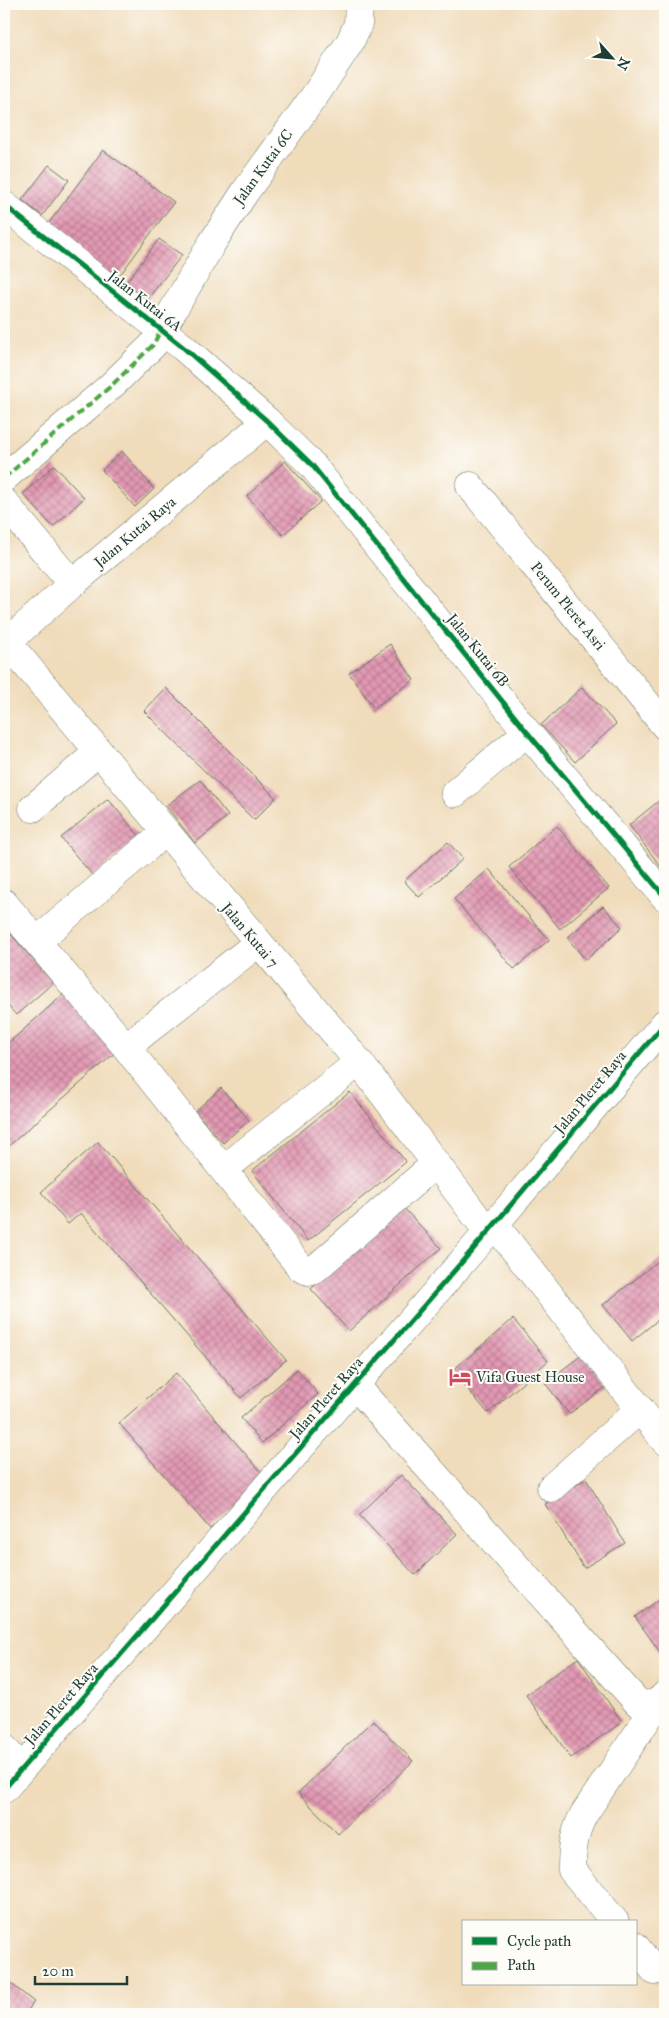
<svg xmlns="http://www.w3.org/2000/svg" width="669" height="2018" viewBox="0 0 669 2018" font-family="'IM FELL Great Primer',serif">
<style>
.building{fill:url(#building-cross-hatch)}
.lines{fill:none;stroke-linecap:round;stroke-linejoin:round}
.minor-casing{stroke:#687563;stroke-width:29}
.minor{stroke:#fff;stroke-width:28}
.quiet{stroke:#4fa644;stroke-width:4;stroke-dasharray:8 4;stroke-linecap:butt}
.cycleway-casing{stroke:#fdfcf7;stroke-width:8}
.cycleway{stroke:#00873e;stroke-width:5}
.labels{text-anchor:middle;stroke-width:4;stroke-linejoin:round;paint-order:stroke}
.street-label{font-size:15px;fill:#1f3d34;stroke:#fdfcf7}
.poi-label{font-size:15px;fill:#1f3d34;stroke:#fdfcf7;text-anchor:start}
</style>
<defs>
<pattern id="building-cross-hatch" width="8" height="8" patternUnits="userSpaceOnUse" patternTransform="scale(1.25)"><rect width="8" height="8" fill="#e399b4"/><path d="M0 0l8 8M0 8l8-8" fill="none" stroke="#b77e93"/></pattern>
</defs>
<rect width="100%" height="100%" fill="#fdfcf7"/>
<filter id="ink" filterUnits="userSpaceOnUse"><feTurbulence type="fractalNoise" baseFrequency=".02" numOctaves="2"/><feDisplacementMap in="SourceGraphic" scale="10" xChannelSelector="R" yChannelSelector="G"/><feConvolveMatrix kernelMatrix="1 2 1 2 8 2 1 2 1" color-interpolation-filters="sRGB"/></filter>
<filter id="wash" filterUnits="userSpaceOnUse"><feTurbulence type="fractalNoise" baseFrequency=".0096" numOctaves="4" result="noise"/><feDisplacementMap in="SourceGraphic" scale="20" xChannelSelector="R" yChannelSelector="G"/><feGaussianBlur stdDeviation="1.12" result="paint"/><feColorMatrix in="noise" values="0 0 0 0 0 0 0 0 0 0 0 0 0 0 0 0 0 1.4 0 .05"/><feComposite in="paint" operator="in"/></filter>
<g filter="url(#wash)">
<rect width="100%" height="100%" fill="#f0dcbb"/>
<g id="blocks">
<path class="building" d="M103,150l71,52 -60,81 -71,-52z
M49,165l20,15 -27,36 -20,-16z
M159,239l23,16 -39,50 -22,-16z
M122,451l32,38 -19,18 -33,-37z
M285,461l36,40 -38,34 -36,-39z
M54,465l30,33 -31,29 -30,-33z
M390,644l24,36 -40,28 -25,-35z
M582,687l34,37 -41,38 -34,-37z
M166,688l110,110 -22,22 -110,-109z
M200,780l28,36 -33,27 -29,-37z
M665,796v76l-36,-47z
M108,799l32,38 -47,39 -32,-38z
M557,826l52,62 -49,41 -51,-62z
M448,842l15,17 -44,38 -15,-16z
M489,869l60,71 -35,29 -60,-70z
M603,906l19,21 -36,33 -19,-22z
M4,926l49,57 -37,32 -12,-14z
M65,993l51,59 -112,98v-103z
M221,1088l28,32 -26,23 -28,-32z
M350,1092l56,70 -98,79 -56,-70z
M98,1142l188,218 -45,38 -160,-185 -13,11 -27,-32z
M402,1206l39,42 -92,83 -38,-42z
M663,1257l2,2v55l-33,27 -29,-36z
M513,1319l35,42 -60,52 -36,-42z
M583,1354l24,32 -38,28 -24,-31z
M297,1369l21,25 -56,49 -21,-25z
M176,1373l91,106 -57,50 -91,-106z
M401,1475l56,59 -42,41 -56,-60z
M586,1479l39,64 -41,25 -39,-64z
M665,1595v64l-30,-42z
M578,1658l44,64 -51,36 -45,-63z
M373,1720l40,41 -75,73 -40,-41z
M4,1978l30,24 -9,12h-21z"/>
</g>
</g>
<g filter="url(#ink)">
<use href="#blocks" fill-opacity="0" stroke="#687563" stroke-width="1"/>
<g class="lines">
<g class="minor-casing">
<path id="minor" d="M4,205l180,143 83,73 45,44 215,267 138,165
M4,478l108,-93 41,-40 59,-102 33,-51 73,-101 32,-49 8,-18 1,-20
M470,486l195,240
M4,502l68,82
M7,642l352,420 129,170
M4,645l68,-61 195,-163
M455,793l72,-61
M33,808l65,-56
M4,903l122,144 175,221 7,3 7,-2 120,-105
M37,941l128,-109
M126,1047l132,-104
M224,1169l135,-107
M494,1224l171,217
M355,1385l283,318c12,3 19,1 27,-8
M551,1488l89,-79
M4,1748l17,21
M4,1789l484,-557 177,-209
M615,1922l-43,-52c0,-21 2,-38 12,-56l74,-111
M635,1946l20,25"/>
</g>
<use href="#minor" class="minor"/>
<path class="quiet" d="M4,478l108,-93 41,-40 8,-15"/>
<g class="cycleway-casing">
<path id="cycleway" d="M4,205l180,143 83,73 45,44 215,267 138,165
M4,1789l484,-557 177,-209"/>
</g>
<use href="#cycleway" class="cycleway"/>
</g>
</g>
<defs>
<g id="hotel-bare" transform="scale(1.725)"><path d="M-6-4.5h1.5V1H6V5H4.5V3h-9V5H-6ZM-4 0a1.8 1.8 0 1 1 3.6 0ZM.5 0V-2.5h3Q6-2.5 6 0Z" fill="#d1495b" stroke="#fdfcf7" stroke-width="2.5" paint-order="stroke"/></g>
</defs>
<g fill-rule="evenodd">
<use href="#hotel-bare" x="460" y="1377"/>
</g>
<g class="labels">
<g class="street-label">
<text transform="translate(263 167) rotate(-54)" y="5">Jalan Kutai 6C</text>
<text transform="translate(145 301) rotate(38)" y="5">Jalan Kutai 6A</text>
<text transform="translate(135 532) rotate(-40)" y="5">Jalan Kutai Raya</text>
<text transform="translate(568 606) rotate(51)" y="5">Perum Pleret Asri</text>
<text transform="translate(478 650) rotate(51)" y="5">Jalan Kutai 6B</text>
<text transform="translate(250 935) rotate(50)" y="5">Jalan Kutai 7</text>
<text transform="translate(590 1092) rotate(-50)" y="5">Jalan Pleret Raya</text>
<text transform="translate(326 1398) rotate(-49)" y="5">Jalan Pleret Raya</text>
<text transform="translate(61 1704) rotate(-49)" y="5">Jalan Pleret Raya</text>
</g>
<g class="poi-label">
<text x="476" y="1382">Vifa Guest House</text>
</g>
</g>
<rect width="669" height="2018" fill="none" stroke="#fdfcf7" stroke-width="20"/>
<rect x="462" y="1920" width="175" height="65" fill="#fdfcf7" stroke="#a4b0a9"/>
<rect x="472" y="1937" width="25" height="8" fill="#00873e" stroke="#a4b0a9"/>
<text x="507" y="1946" font-size="15" fill="#1f3d34">Cycle path</text>
<rect x="472" y="1962" width="25" height="8" fill="#4fa644" stroke="#a4b0a9"/>
<text x="507" y="1970" font-size="15" fill="#1f3d34">Path</text>
<g transform="translate(612 58) rotate(117)" stroke="#fdfcf7" stroke-width="4" paint-order="stroke">
<path d="M0-4L9 19L0 12L-9 19Z" fill="#1f3d34"/>
<text y="-8" font-size="14" font-weight="bold" text-anchor="middle" fill="#1f3d34">N</text>
</g>
<path d="M35 1976v8h92v-8" fill="none" stroke="#1f3d34" stroke-width="2.5"/>
<text x="42" y="1976" font-size="15" fill="#1f3d34" stroke="#fdfcf7" stroke-width="4" paint-order="stroke">20 m</text>
</svg>
